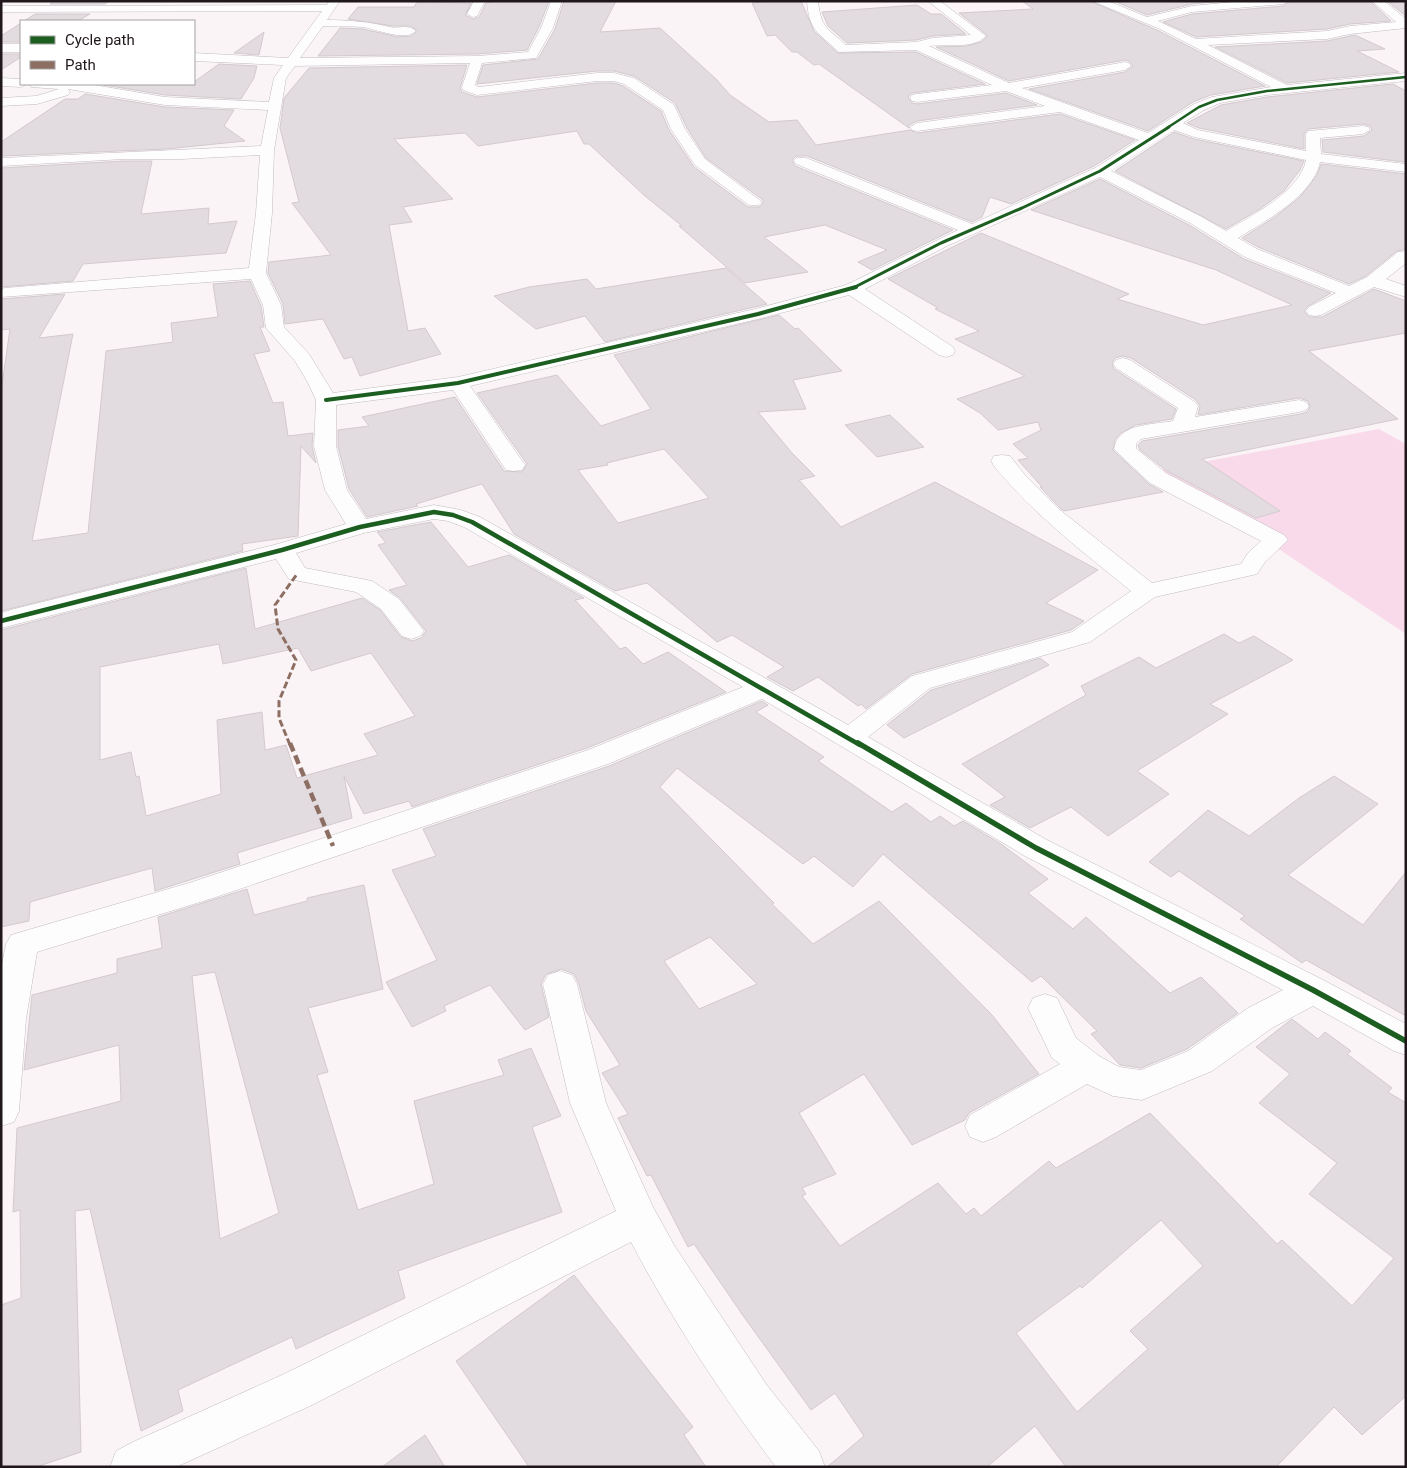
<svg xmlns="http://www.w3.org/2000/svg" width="1407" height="1468" viewBox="0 0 1407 1468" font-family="Roboto,sans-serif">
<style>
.green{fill:#f9daea}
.building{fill:#e2dbdf;stroke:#d2cace;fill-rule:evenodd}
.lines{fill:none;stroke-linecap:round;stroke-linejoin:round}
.minor-casing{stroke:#c3bbbf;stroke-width:1}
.minor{fill:#fefdfe;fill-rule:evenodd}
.quiet-far1{stroke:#8d6e63;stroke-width:3;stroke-dasharray:7 3;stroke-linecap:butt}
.quiet{stroke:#8d6e63;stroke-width:4.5;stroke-dasharray:9 4.5;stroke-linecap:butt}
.cycleway-far4-casing{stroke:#fff;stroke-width:4}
.cycleway-far3-casing{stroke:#fff;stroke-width:5}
.cycleway-far2-casing{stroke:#fff;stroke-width:6}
.cycleway-far1-casing{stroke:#fff;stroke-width:7}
.cycleway-casing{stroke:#fff;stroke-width:9}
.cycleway-far4{stroke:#1b5e20;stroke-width:2.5}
.cycleway-far3{stroke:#1b5e20;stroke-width:3}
.cycleway-far2{stroke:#1b5e20;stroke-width:4}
.cycleway-far1{stroke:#1b5e20;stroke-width:4.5}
.cycleway{stroke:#1b5e20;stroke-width:5.5}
</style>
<rect width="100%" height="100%" fill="#faf4f7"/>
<path class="green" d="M1379,429l27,15v190l-246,-164z"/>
<path class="building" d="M54,1h55l-4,3h-55z
M498,1h51l-10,26 -12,23 -50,4 -159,2 22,-28 23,1 35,8 13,-1 7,-5 -8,-5h-17l-45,-7 10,-12h56l3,-5 54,1 -6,12 8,4 6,-2 7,-14z
M564,1h52l-16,31 60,-4 56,51 14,16 39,27 28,-2 19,25 94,-15 7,3 143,-19 75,26 -41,26 -83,38 -21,-7 -8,20 -10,5 -165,-66h-11l-4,4 3,6 158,64 -81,40 -14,-8 29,-12 -62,-25 -61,12 44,35 -63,11 -66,-57h3l-37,-30 -56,-52h-5l-7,-13 -99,15 -13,-13 -71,6 59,60 -50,8 9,15 -23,3 19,106 17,-3 16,26 -81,22 -8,-19 -8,2 -21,-40 -38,5 -2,-20 -15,-31 1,-11 62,-7 -39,-52 7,-1 -19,-74 4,-30 25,-30 158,-3 -7,23 2,4 15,5 120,-14h17l9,3 38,25 8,19 25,37 54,40h11l4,-4v-3l-57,-42 -19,-30 -12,-25 -41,-27 -20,-5h-17l-120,13 6,-19 55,-6 17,-30z
M771,1h30l13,30 24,22 78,-1 69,32 -73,9 -4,4 4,6 5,1 89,-11 31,12 -120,16 -8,4v3l-90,-64 -5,1 -17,-13h-5l-17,-17 -8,1 -15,-33z
M1022,1h68l69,30 106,55 -54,9 -18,7 -45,29 -119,-42 96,-17 8,-6 -4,-5 -4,-1 -116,21 -73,-34 31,-1 14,-4 6,-5v-2l-28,-22 74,-4z
M1114,1h107l-29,3 -45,11z
M1290,1h80l21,20 -41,3 -23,5 -131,8 -33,-15 29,-8 91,-8z
M1387,1h19v15z
M917,5l14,9h10l25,20 -33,2 -17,4 -69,3 -19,-17 -6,-14z
M35,14h55l-12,7h-54z
M21,23v19h-20v-6z
M264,32l-5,23 -25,-2z
M1355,35l30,14 -28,2 42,21 -112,11 -72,-36 112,-6z
M1,54h20v3l-20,13z
M219,64l38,2 -3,12 -13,21 -76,-4 -67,-11h96v-2z
M1393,84l13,7v69l-2,2 -81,-10 -1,-12 42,-4 8,-6 -2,-4 -7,-2 -55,5 -4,5v15l-105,-21 -12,-5 34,-18 46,-8z
M85,94l80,13 69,3 -10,16 21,15 -79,8 -165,7v-14l64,-43h13z
M1174,132l20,7 110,22 -4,9 -16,21 -24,18 -34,20 -111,-58z
M124,161h28l-11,53 68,-6 -1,16 29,-3 -11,32 -143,11 -10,17 -72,6v-119z
M1321,164l85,10v75l-9,2 -31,25 -17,8 -91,-37 -16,-9 33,-21 24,-19 18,-23z
M1100,179l89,46 55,34 87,34 -23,13 -4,5 5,6h13l52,-28 32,12v32l-97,18 89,68 -196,40 78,52 -24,7 -89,-47 -27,-21 -2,-5 4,-4 158,-27 7,-2 3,-5 -2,-6 -9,-3 -101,17 2,-9 -4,-6 -65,-42 -9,-2 -7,2 -3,5 2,6 62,40 -4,10 -36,6 -15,8 -6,7 -2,10 36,34 14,8 -99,19 -3,-2 -21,-22h2l-24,-27 10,-2 -15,-14 28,-14 -3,-8 -40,8 -18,-17 -23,-14 68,-23 -70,-37 24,-8 -44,-22 3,-1 -50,-29 93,-46 148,61 -12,5 86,26 89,-20 -76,-35 -185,-60z
M726,268l41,36 -162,38 -20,-26 -49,13 -42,-33 35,-9 58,-8 9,10z
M250,281l11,25 3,21h-4l10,24 -16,3 19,49 10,-1 5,34 25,-3 -1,13 4,17 -15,-17 -3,90 -56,8 1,7 -242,60v-219l9,-63 -9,1v-31l64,-5 -26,44 34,-4 -41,207 56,-8 18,-182 67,-9 -2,-19 47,-6 -5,-33z
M779,315l16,14 3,-1 44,43 -49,9 13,29 -48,3 34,41 23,23 -16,4 42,47 94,-45 163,88 -52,33 38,18 -13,9 -159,44 -46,35 -5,-5 -3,2 -40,-29 -25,14 -26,-14 17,-10 -52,-32 -15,7 -70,-59 -32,8 -101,-57 -32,-50 -66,20 2,2 -51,11 -18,-28 -11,-43v-16l31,-4 -7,-9 93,-20 49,74 18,1 5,-8 -50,-71 80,-18 44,51 50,-17 -37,-54zM664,449l45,49 -91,25 -40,-53 30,-5 -1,-2z
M890,415l34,32 -47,10 -32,-32z
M431,522l37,45 41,-12 75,43 -9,2 45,49 6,-2 17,17 25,-12 58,40 -139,56 -175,59 -3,-6 -45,13 -20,-38 8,42 -115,35 3,11 -85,27 -3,-23 -122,34 -1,19 -28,6v-297l245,-62 9,61 107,-31 18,12 21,27 11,4 9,-3 5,-7 -26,-33 -11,-8 18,-5 -29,-40 8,-2 -9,-11zM219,644l4,20 75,-16 13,23 60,-18 44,63 -51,18 14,21 -81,23 -11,-33 -21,5 -3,-38 -45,8 4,74 -75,22 -7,-40 -3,1 -5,-25 -31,8v-93z
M1224,634l15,9 15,-7 39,24 -83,44 18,10 -91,57 32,23 -61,42 -37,-29 -41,21 -40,-23 15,-8 -43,-33 124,-69 -5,-9 58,-29 17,11z
M1040,658l9,7 -145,73 -17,-13 44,-35z
M762,701l6,4 -12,7 68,45 -6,4 74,51 14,-9 25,19 9,-6 14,10 9,-5 38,23 47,35 -20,14 45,36 13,-12 84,76 31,-16 37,36 -51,36 -46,19 -21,-3 -29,-31 6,-3 -56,-55 -9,6 -149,-128 -30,33 -39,-31 -11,8 -126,-96 -17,19 114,116 -2,1 41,40 66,-43 113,114 47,59 -70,39 -4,7 -53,25 -48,-71 -65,39 37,61 -34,14 4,6 -4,2 38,50 98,-63 28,31 8,-6 7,8 68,-55 7,7 94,-55 127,131 5,-4 70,66 42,-48 -85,-64 28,-31 -78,-60 31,-29 -34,-27 36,-28 26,20 7,-7 26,19 -4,3 45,34 -4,4 18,11v293l-44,39 -28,-28 -58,60h-210l-31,-41 -48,41h-160l37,-31 -29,-43 -24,17 -67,-93 -50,-73 -6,3 -37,-72 -4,1 -29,-58 10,-4 -26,-41 18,-8 -34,-54 -7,-27 -5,-10 -13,-5 -15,5 -5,10 8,33 -24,13 -35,-45 -46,21 2,5 -34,16 -26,-45 51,-22 -45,-90 44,-14 -13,-27 186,-63zM710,937l47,47 -58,25 -35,-48zM1161,1220l42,46 -73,65 18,18 -71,63 -61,-79 64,-47 2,2z
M1334,776l44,28 -90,71 75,50 43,-53v144l-100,-56 -4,3 -62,-44 5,-3 -66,-45 -8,6 -22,-15 59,-52 41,26 50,-38z
M364,885l19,104 -75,19 20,64 -11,3 41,135 76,-26 -20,-83 90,-26 -6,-15 33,-12 30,68 -29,11 30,85 -164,59 7,27 -109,51 -4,-12 -114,53 5,21 -42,20 -51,-222 -15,2 6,241 -45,15h-35v-162l20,-7 -1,-88 -7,2 4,-84 104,-27 -2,-56 -95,25 8,-75 85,-22v-14l45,-11 -4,-31 89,-28 7,26 53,-14v-3zM215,972l64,241 -59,26 -28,-263z
M574,1275l119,152 -9,8 22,32h-177l-73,-106z
M425,1435l20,32h-63z"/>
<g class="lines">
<g class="minor-casing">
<path id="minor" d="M329,1h11l-13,19c22,0 42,2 63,7 8,2 19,-3 26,4 -11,11 -40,-2 -53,-4 -13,-1 -27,0 -40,-1l-23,32 177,-2 51,-4 13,-24 10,-27h11l-9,27 -17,30 -54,5 -7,22 4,2 118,-14h17l20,5 40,27 11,24 20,30 57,43 -3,3h-10l-54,-40 -24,-36 -8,-19 -39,-26 -10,-3h-17l-120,14 -14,-5 -1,-3 8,-24 -175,3 -9,12 -12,72 -2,63 -6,60 15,32 3,22 25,27 24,39 125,-16 297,-68 91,-24 112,-55 -162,-66 -2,-3 2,-3h10l166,66 123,-56 44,-28 -79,-28 -143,19 -5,-1 -2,-3 7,-4 128,-17 -39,-15 -89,11 -5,-1 -2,-3 2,-3 5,-1 75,-9 -76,-35 -77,2c-21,-20 -30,-21 -32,-51h11c3,27 9,27 28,44l70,-3 17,-4 38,-3 -43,-34h12l46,35c-13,14 -40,7 -57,10l80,37 116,-21 4,1 2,3 -6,4 -103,18 126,45 46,-29 18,-7 59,-10 -111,-58 -68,-28h16l39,16 45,-11 50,-5h46l-5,3 -91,8 -34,9 38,18 131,-8 23,-5 46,-4 -24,-21h12l22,18v9l-56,6 -23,5 -119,6 79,40 119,-12v8l-139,14 -47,8 -16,7 -21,13 15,7 108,21v-17l2,-3 55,-5 5,1 2,3 -7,4 -43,4 1,16 85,10v8l-86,-10c-7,34 -55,59 -82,76l19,11 92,37 18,-9 31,-25 8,-1v12l-20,16 20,7v11l-32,-10 -53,28 -6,1 -6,-1 -3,-4 3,-4 27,-14 -91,-36 -55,-34 -90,-46 -153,69 -82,43 88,58 2,4 -2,4 -7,2 -7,-2 -90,-60 -91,24 -288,67 55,79 -3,5 -8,1 -8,-1 -53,-80 -117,15v41l11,44 19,29 68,-14 27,5 19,7 368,208 64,-49 160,-44 59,-41c-48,-39 -97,-76 -137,-125l-3,-5 3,-5 8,-1 8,1 15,19 35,35 92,73 89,-19 7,-11 13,-12 -111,-58 -32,-30 -4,-4c4,-26 38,-24 59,-28l5,-13 -62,-40 -3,-4 3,-4 7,-2 7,2 65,42 3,4 -3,11 104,-17 7,2 3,4 -3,4 -7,2 -158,27 -5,5v4l3,3 27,22 118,62 4,5 -23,22 -8,12 -102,23 -65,45 -160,46 -62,49 179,103 278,141 81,43v31l-12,-4 -81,-45 -41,22 -60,43 -70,29 -29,-4 -26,-12 -91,53 -13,5 -13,-5 -5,-11 5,-11 90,-51 -8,-6 -24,-50 5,-10 12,-4 12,4 19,40 23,18 20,11 22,3 47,-19 60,-43 35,-18 -258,-134 -263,-157 -154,65 -398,135 -173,53 -11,67 -7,92 -5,11 -13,4v-157l5,-25 5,-9 181,-53 396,-132 155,-63 -279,-160 -16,-6 -14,-2 -70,14 -68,20 9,15 67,13 27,18 25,32 -4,5 -9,3 -9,-3 -21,-27 -25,-17 -67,-13 -13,-20 -275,69v-15l13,-4 260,-64 72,-21 -21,-34 -11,-44 2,-46 -9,-19 -12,-20 -29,-33 -3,-23 -12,-26 -250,18v-8l4,-1 244,-20 7,-55 4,-58 -78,4h-58l-123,7v-8l260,-12 7,-36 -103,-5 -97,-16 2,3 -2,3 -31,9 -36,2v-8l35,-2 23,-7 -28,-2 -1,-3h58l77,13 104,5 5,-24 9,-13 -89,-4v-8l94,5 34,-47 -321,1v-6l326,-1zM1174,130l20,7 112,23c-6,31 -54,56 -80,71l-24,-14 -91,-46z
M474,1h11l-8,15 -4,1 -6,-3z
M1,44h20v8h-20z
M1,78l20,1v5h6l-6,3 -20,-1z
M560,971l12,4 5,9 29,119 47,104 21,38 92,139 53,67 6,16h-49c-53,-70 -104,-147 -145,-225l-319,163 -136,62h-66l6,-16 17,-9 149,-67 334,-164 -46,-108 -27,-119 5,-9z"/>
</g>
<use href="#minor" class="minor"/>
<path class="quiet-far1" d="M290,745l-11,-27v-17l17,-41 -18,-31 -3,-24 22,-31"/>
<path class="quiet" d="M290,743l43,103"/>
<g class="cycleway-far4-casing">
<path id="cycleway-far4" d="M1167,128l32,-21 18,-7 50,-9 139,-14"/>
</g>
<g class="cycleway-far3-casing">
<path id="cycleway-far3" d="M853,288l88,-45 81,-35 78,-37 69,-44"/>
</g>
<g class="cycleway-far2-casing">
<path id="cycleway-far2" d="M326,400l132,-17 300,-69 98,-27"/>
</g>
<g class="cycleway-far1-casing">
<path id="cycleway-far1" d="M1,621l281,-71 78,-23 74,-15 19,3 19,7 388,223"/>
</g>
<g class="cycleway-casing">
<path id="cycleway" d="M858,743l178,105 277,142 93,51"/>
</g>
<use href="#cycleway-far4" class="cycleway-far4"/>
<use href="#cycleway-far3" class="cycleway-far3"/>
<use href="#cycleway-far2" class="cycleway-far2"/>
<use href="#cycleway-far1" class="cycleway-far1"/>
<use href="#cycleway" class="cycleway"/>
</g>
<rect width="1407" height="1468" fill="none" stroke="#1f171b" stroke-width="5"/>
<rect x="20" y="20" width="175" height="65" fill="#ffffff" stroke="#a5a2a4"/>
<rect x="30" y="36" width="25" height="8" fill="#1b5e20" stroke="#a5a2a4"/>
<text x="65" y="45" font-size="15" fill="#1f171b">Cycle path</text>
<rect x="30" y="61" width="25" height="8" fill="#8d6e63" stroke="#a5a2a4"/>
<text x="65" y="70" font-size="15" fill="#1f171b">Path</text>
</svg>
